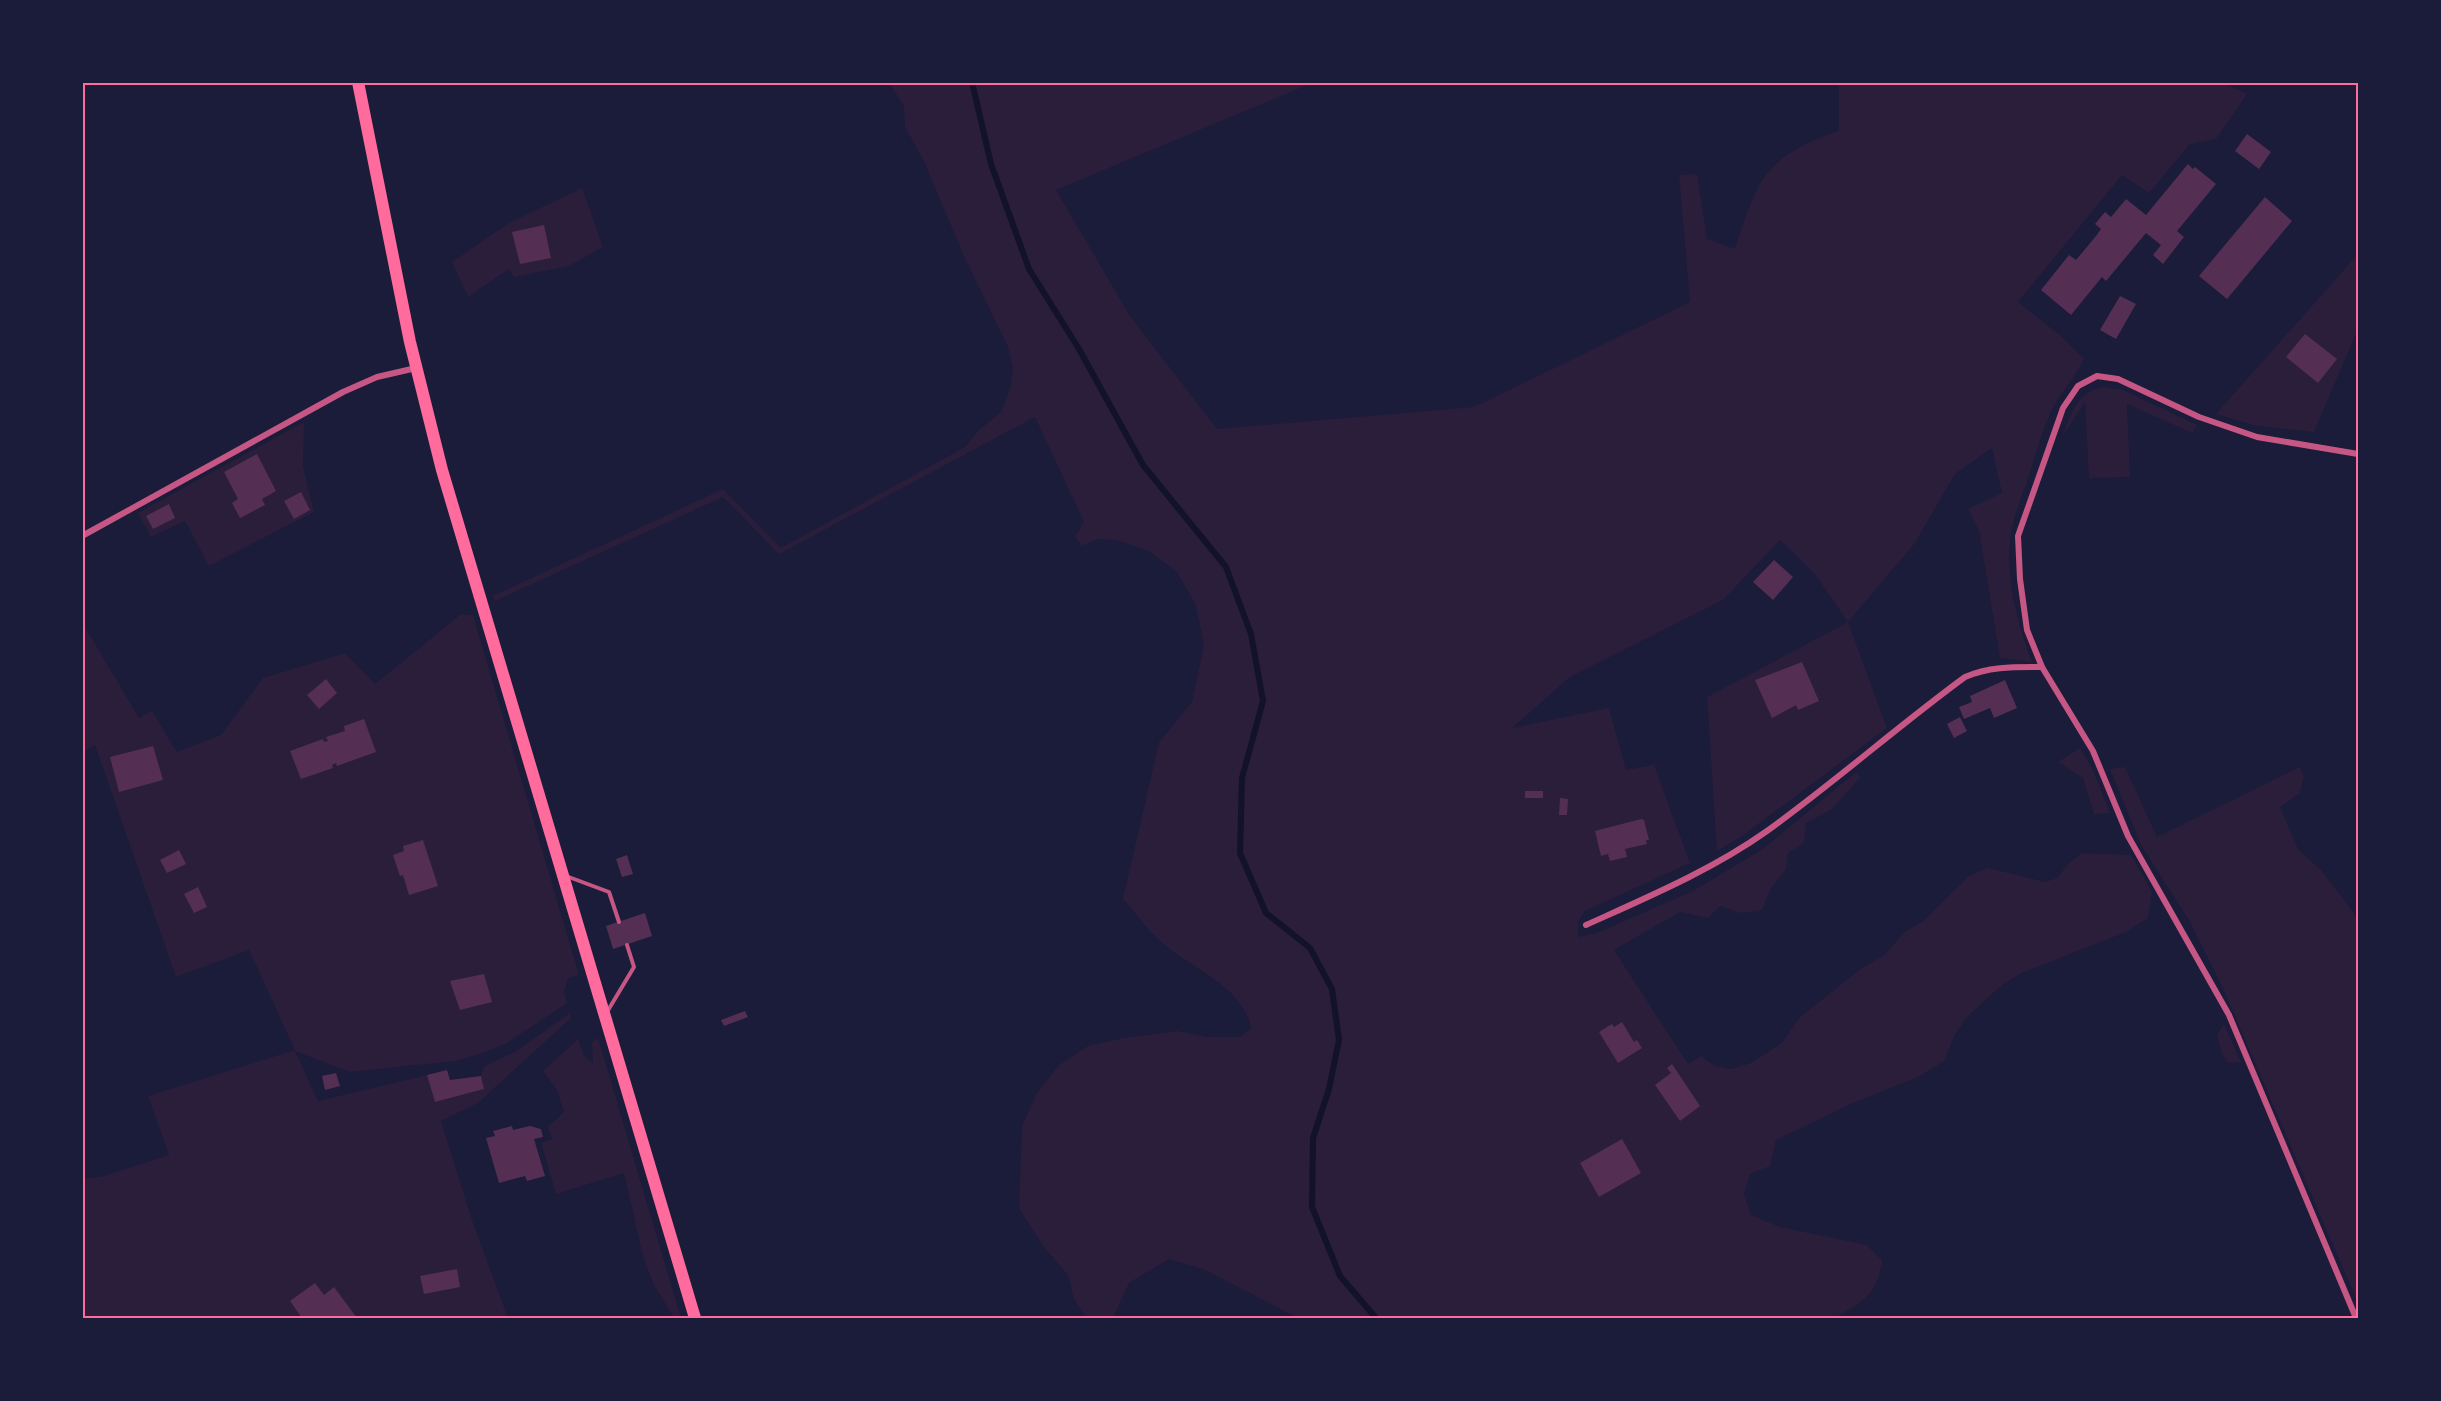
<svg xmlns="http://www.w3.org/2000/svg" width="2441" height="1401" viewBox="0 0 2441 1401" font-family="Karla,sans-serif">
<style>
.green{fill:#2a1e3b}
.lines{fill:none;stroke-linecap:round;stroke-linejoin:round}
.stream{stroke:#12122b;stroke-width:6}
.building{fill:#542f53}
.service{stroke:#c65784;stroke-width:4}
.minor{stroke:#c65784;stroke-width:6}
.primary{stroke:#ff6b9d;stroke-width:12}
.neatline{fill:none;stroke:#ff6b9d;stroke-width:2}
</style>
<rect width="100%" height="100%" fill="#1b1b3a"/>
<path class="green" d="M2221,82l26,12 -31,45 -26,5 -41,49 -27,-18 -104,127 43,34 23,23c-9,20 -25,34 -34,55 -9,20 -15,43 -22,65 -7,20 -16,41 -18,62 -4,40 8,84 22,121l-32,-4 -21,-127 -11,-22 34,-16 -10,-45 -37,26 -40,69 -67,79 39,106 -145,108 -25,15 -10,-154 141,-75 -33,-48 -35,-34 -57,60 -153,77 -58,51 97,-20 17,62 28,-5 36,98 -105,48 -7,11v15l19,-4 96,-42 70,-42 93,-77 4,6 -29,32 -25,13 -2,20 -16,10 -2,16 -16,21 -8,20 -21,3 -21,-7 -12,12 -28,-6 -66,38 74,114 13,-8 14,10 16,3 20,-6 31,-20 18,-26 62,-49 21,-12 23,-25 16,-9 47,-46 19,-8 57,14 12,-4 11,-14 14,-11 49,2 21,37 -4,26 -22,14 -104,41 -20,12 -35,32 -13,19 -10,25 -24,15 -69,28 -75,36 -6,26 -20,8 -6,20 7,21 29,12 87,18 15,15c-4,34 -19,42 -48,58h-536l-95,-49 -34,-10 -40,24 -16,35h-26l-13,-19 -6,-24 -25,-29 -24,-38 3,-82 15,-33 22,-28 29,-19 36,-8 54,-7 29,6h33l11,-9c-8,-40 -55,-58 -84,-81 -17,-14 -30,-32 -44,-48l36,-157 33,-40 12,-57 -8,-40 -19,-33 -28,-21 -32,-11 -20,-1 -15,7 -7,-9 9,-15 -49,-105 -256,137 -56,-57 -228,104 -2,-5 230,-107 58,59 184,-101 14,-17 22,-18 9,-23 3,-21 -5,-21 -44,-91 -41,-97 -18,-32 -1,-21 -15,-23h423l-256,107 74,126 87,113 257,-22 216,-105 -11,-127 18,-1 10,65 28,10c23,-73 30,-91 104,-119v-47z
M582,188l21,59 -34,19 -55,11 -5,-8 -41,28 -16,-35 57,-39z
M2358,254v75l-44,103 -57,-6 -41,-12z
M2104,387l19,3 74,35 -5,8 -65,-29 3,73 -41,1 -4,-76 -23,35c9,-23 15,-46 42,-50z
M304,422l-1,45 11,45 -105,54 -24,-45 -34,16 -13,-24z
M460,615h13l106,360 -11,3 -4,14 3,11 -60,40 -27,11 -25,7 -105,11 -55,-21 23,50 109,-26 8,27 49,-13 -3,-13 3,-10 31,-14 55,-39 1,5 -93,85 -37,18 31,99 36,98h-425v-139l21,-3 65,-21 -21,-59 147,-46 -46,-100 -73,27 -81,-232 -12,7 -1,-130 57,96 13,-7 25,41 44,-17 42,-57 82,-25 30,31z
M2080,748l12,20 18,45 -16,1 -11,-36 -25,-16z
M2125,767l32,70 143,-70 4,10 -4,16 -20,14 18,42 23,21 37,48v385l-135,-315 -34,-68 -48,-75 -31,-76z
M2224,1024l17,38 -13,1 -7,-12 -4,-16z
M598,1038l83,280h-7l-21,-35 -10,-27 -19,-83 -68,21 -15,-51 11,-4 -4,-12 16,-15 -7,-22 -14,-19 35,-32 6,17 9,7 -1,-21z"/>
<g class="lines">
<path class="stream" d="M972,82l19,82 38,105 50,80 64,116 83,102 25,67 12,67 -21,77 -2,75 26,60 44,35 22,41 7,51 -10,49 -16,49 -1,69 28,69 36,42"/>
</g>
<path class="building" d="M2247,134l24,18 -12,17 -24,-18z
M2188,164l5,5 2,-2 21,17 -39,47 7,6 -21,27 -10,-9 8,-10 -15,-12 -40,48 -4,-4 -31,38 -30,-25 28,-35 7,5 20,-24 5,-7 -6,-5 10,-12 6,5 15,-18 20,16z
M2265,197l27,24 -65,78 -28,-23z
M544,225l7,33 -31,6 -8,-32z
M2120,296l16,8 -20,35 -16,-9z
M2305,334l32,25 -19,24 -32,-26z
M257,454l19,37 -14,8 3,6 -25,13 -8,-15 6,-4 -14,-27z
M301,492l9,18 -16,9 -10,-18z
M169,504l6,14 -22,11 -7,-13z
M1774,560l19,17 -20,23 -20,-18z
M1802,662l17,39 -21,9 -2,-5 -24,13 -17,-38z
M326,679l11,14 -18,16 -12,-14z
M2005,680l12,28 -23,10 -4,-10 -26,11 -5,-12 13,-5 -2,-6z
M1960,717l7,14 -13,7 -7,-14z
M364,719l12,33 -39,14 -1,-3 -4,2 1,3 -32,11 -11,-28 33,-12 1,3 4,-1 -2,-4 19,-6 -1,-5z
M153,746l10,34 -44,12 -9,-35z
M1525,791h18v7h-18z
M1560,798l8,1 -1,16h-8z
M1641,819l3,1 5,20h-3l1,4 -22,5 2,8 -17,4 -2,-7 -7,2 -6,-25z
M423,840l15,46 -29,9 -6,-20 -3,1 -7,-21 11,-4 -1,-5z
M179,850l7,14 -19,9 -7,-13z
M627,855l6,19 -11,3 -6,-18z
M198,887l9,20 -13,6 -10,-19z
M645,913l7,23 -39,13 -7,-23z
M484,974l8,28 -32,8 -10,-29z
M745,1011l3,6 -24,9 -3,-6z
M1622,1022l12,20 3,-2 5,8 -24,15 -19,-31 13,-8 2,3z
M1672,1064l28,42 -20,15 -25,-36 16,-12 -4,-5z
M447,1070l3,10 31,-4 3,13 -49,13 -8,-27z
M336,1073l4,13 -15,4 -3,-14z
M512,1126l1,4 17,-4 11,3 2,8 -9,2 11,37 -18,5 -2,-5 -26,7 -13,-45 9,-2 -2,-5z
M1622,1139l19,34 -42,24 -19,-34z
M457,1269l3,18 -36,7 -4,-18z
M315,1283l9,12 10,-8 23,31h-55l-12,-17z"/>
<g class="lines">
<path class="service" d="M566,876l43,16 10,30
M607,1012l27,-45 -7,-22"/>
<path class="minor" d="M82,536l261,-144 34,-15 39,-9
M1586,925c62,-28 126,-55 181,-94 68,-49 131,-105 198,-154 25,-11 50,-10 77,-10
M2356,1318l-127,-303 -101,-179 -35,-85 -51,-84 -15,-37 -7,-51 -2,-43 45,-128 15,-22 19,-10 21,3 81,38 58,20 101,17"/>
<path class="primary" d="M358,82l52,260 32,128 253,848"/>
</g>
<rect width="2441" height="1401" fill="none" stroke="#1b1b3a" stroke-width="168"/>
<rect x="84" y="84" width="2273" height="1233" class="neatline"/>
</svg>
